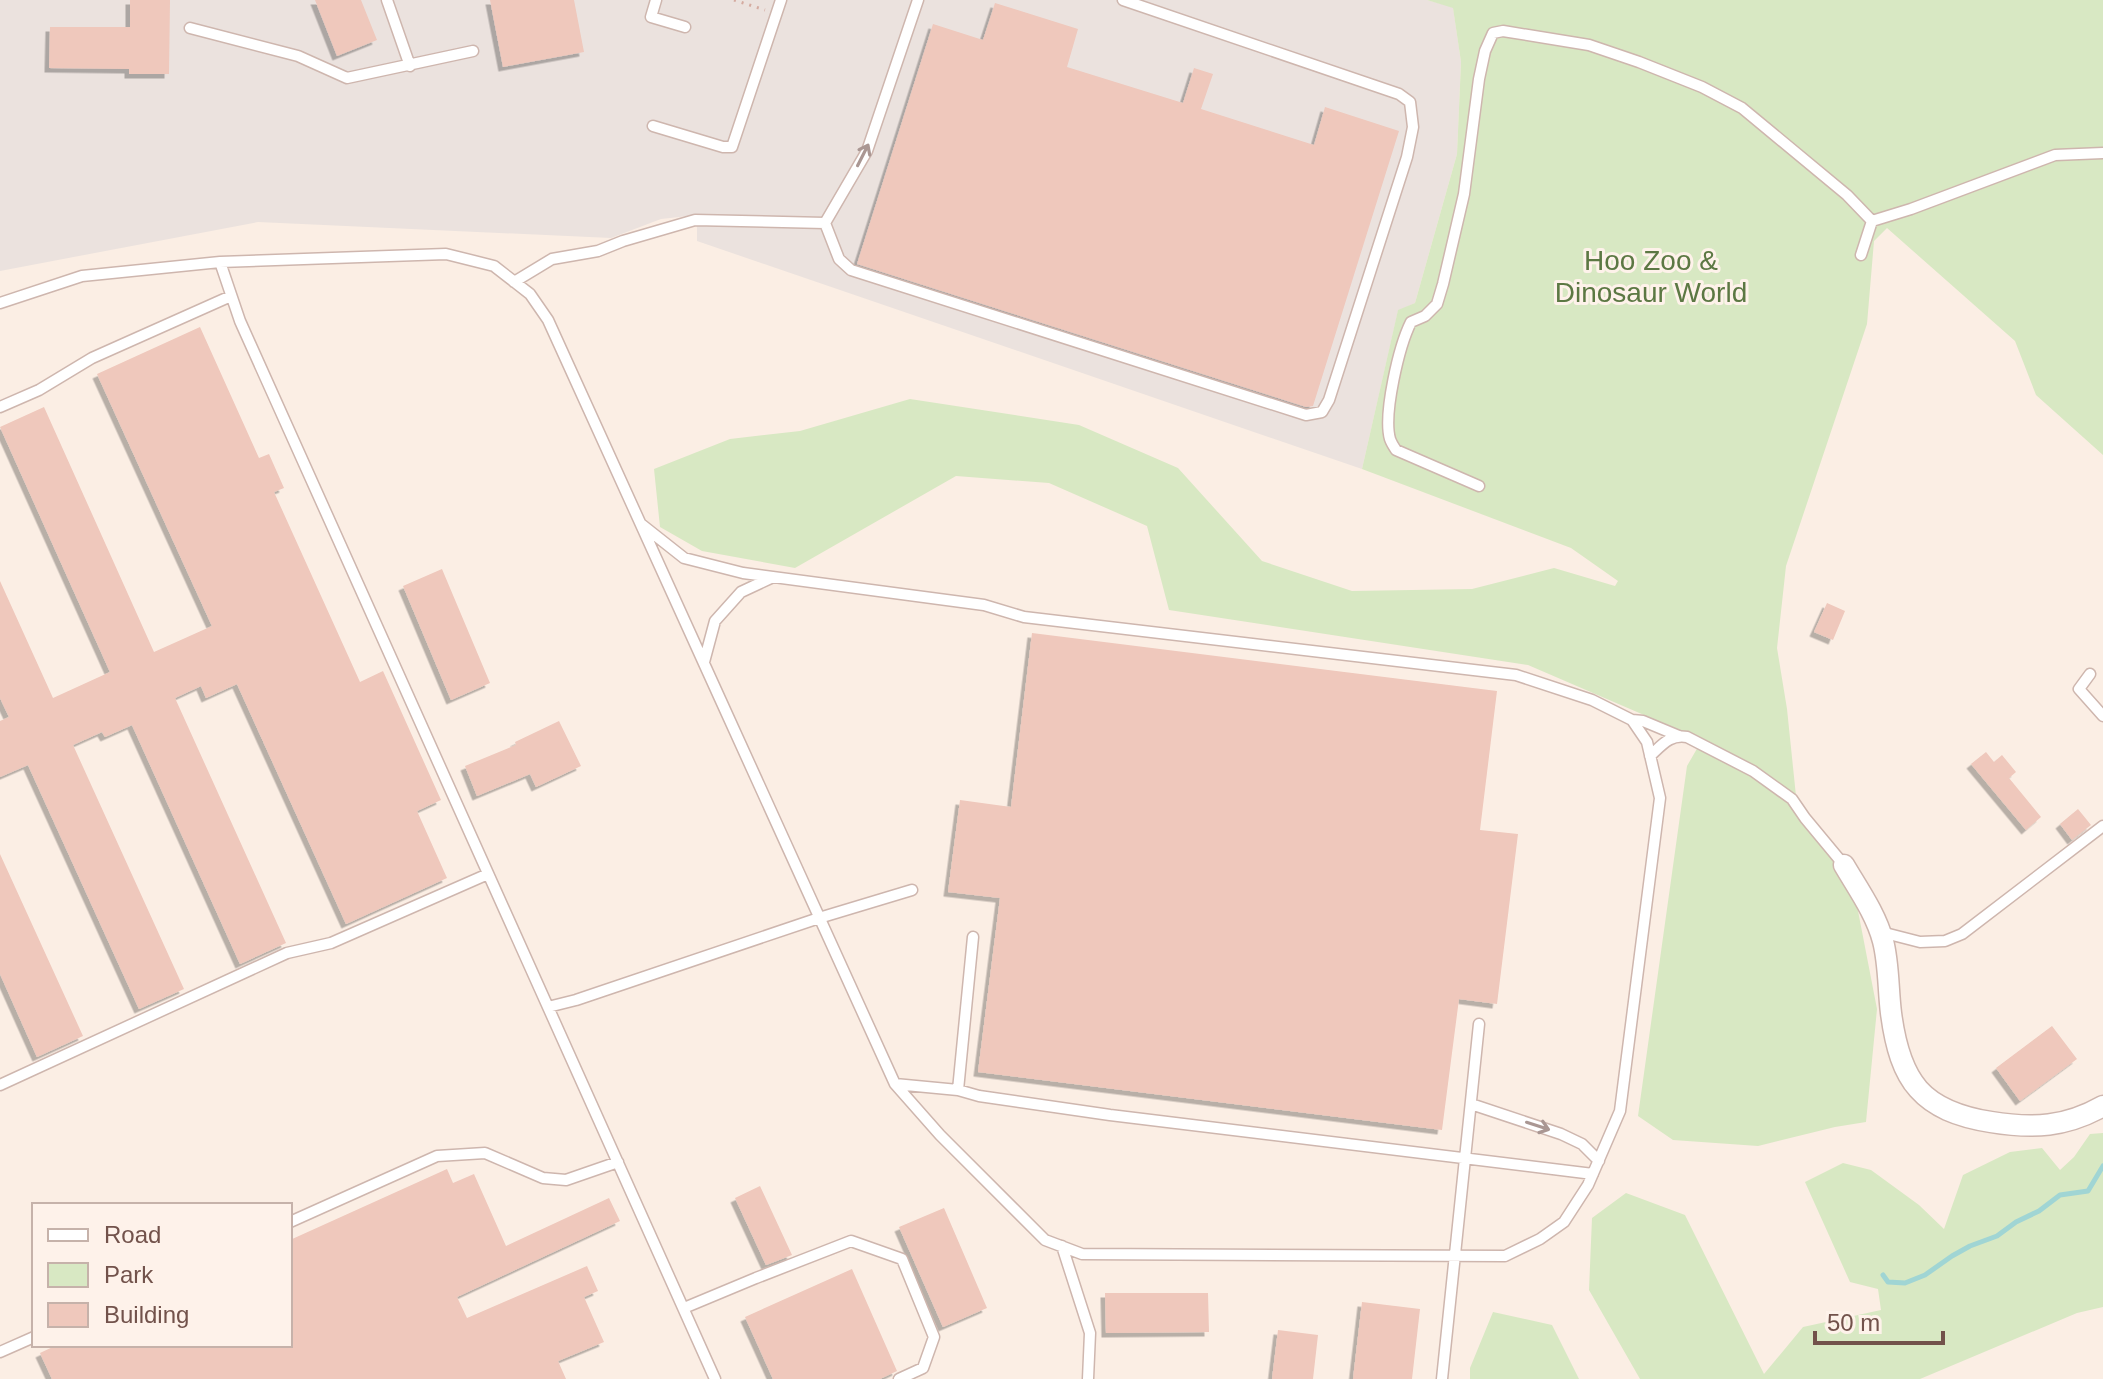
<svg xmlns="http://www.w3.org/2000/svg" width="2103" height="1379" viewBox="0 0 2103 1379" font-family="Helvetica,sans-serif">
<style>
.industrial{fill:#ebe2de}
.green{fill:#d8e8c3}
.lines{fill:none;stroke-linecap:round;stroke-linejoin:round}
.stream{stroke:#a0d5d4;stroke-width:5}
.building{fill:#efc8bc;filter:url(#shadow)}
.service-casing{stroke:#ceb6ae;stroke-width:13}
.minor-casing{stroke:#ceb6ae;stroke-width:23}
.path{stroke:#d4aba0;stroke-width:3;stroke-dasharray:2 6;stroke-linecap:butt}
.service{stroke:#fff;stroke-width:10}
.minor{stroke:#fff;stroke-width:20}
.oneway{stroke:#aa9793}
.labels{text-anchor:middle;stroke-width:6;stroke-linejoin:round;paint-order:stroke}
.park-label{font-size:28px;fill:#5c7843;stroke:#fef2ea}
</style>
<defs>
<filter id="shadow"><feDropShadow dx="-4.5" dy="4.5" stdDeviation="0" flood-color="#0004"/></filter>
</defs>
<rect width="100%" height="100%" fill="#fbeee4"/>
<path class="industrial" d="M0,0h1427l26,7 8,55 -4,92 -42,149 -17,8 -36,158 -665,-228v-26l-36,4 -50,19 -353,-16 -258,49z"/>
<path class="green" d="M1427,0h676v455l-67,-60 -21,-54 -128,-113 -13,13 -7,83 -81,242 -9,82 10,61 9,87 57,89 24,124 -11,113 -31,5 -77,19 -85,-6 -35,-24 49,-350 15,-26 -174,-75 -359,-55 -22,-84 -98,-43 -93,-7 -161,92 -93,-17 -42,-24 -6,-58 76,-30 70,-8 110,-32 169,26 99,43 84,93 90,30 120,-2 82,-21 61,18 3,-5 -47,-33 -209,-79 36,-159 17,-7 42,-149 4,-92 -8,-54z
M2103,1133v174l-26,6 -157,66h-280l-51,-89 3,-72 34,-25 59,22 79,159 39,-47 78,-17 -3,-21 -28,-7 -45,-100 38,-19 28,7 48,35 25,24 19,-54 47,-23 32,-4 18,22 14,-13 16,-23z
M1493,1312l59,13 27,54h-109v-11z"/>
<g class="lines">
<path class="stream" d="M1883,1275l5,7 17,1 20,-8 27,-19 18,-10 27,-10 19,-14 23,-11 21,-16 28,-4 15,-25"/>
</g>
<path class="building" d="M130,0h40l-1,74h-40v-5l-80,-1 1,-41h80z
M315,0h46l16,40 -40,16z
M490,0h84l10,52 -81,15z
M995,3l83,26 -11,38 116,36 11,-35 19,6 -12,35 113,36 11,-38 74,24 -86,275 -7,1 -449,-143 76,-240 50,16z
M200,327l59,131 10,-4 15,34 -10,4 86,190 23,-11 58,129 -24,11 30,67 -101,46 -109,-240 -31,14 -5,-12 -26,12 111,245 -46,21 -108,-239 -27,12 -3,-5 -29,13 111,244 -45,20 -111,-244 -28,12v-56l9,-4 -9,-19v-117l53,117 57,-26 -110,-245 44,-20 110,245 58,-26 -115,-252z
M442,569l48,114 -39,17 -48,-114z
M1827,603l18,8 -12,29 -19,-8z
M1032,633l465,58 -17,139 38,4 -21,170 -38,-5 -17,131 -464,-58 22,-174 -52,-6 12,-92 51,7z
M559,721l22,45 -45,21 -6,-13 -53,22 -12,-30 51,-21 -1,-3z
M1986,752l8,10 8,-7 14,17 -7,6 32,39 -15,13 -55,-66z
M2078,809l13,16 -19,15 -12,-16z
M0,854l83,182 -46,21 -37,-83z
M2052,1026l25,33 -57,42 -24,-33z
M447,1169l6,14 21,-9 32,72 103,-48 11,23 -163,76 10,21 120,-52 11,25 -14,6 20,45 -46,19 8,18h-514l-12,-26 17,-8h233v-105z
M760,1186l32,69 -26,10 -31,-67z
M944,1208l43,100 -44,19 -44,-100z
M852,1269l45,102 -17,8h-107l-28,-62z
M1105,1293h103l1,39 -103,1z
M1362,1302l58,7 -8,70h-59z
M1278,1330l40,5 -5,44h-41z"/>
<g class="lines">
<g class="service-casing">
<path id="service" d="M387,0l23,66
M656,0l-5,17 34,10
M190,28l108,28 49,22 126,-27
M653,126l70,21h9l49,-147
M825,223l14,36 12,11 455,145 16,-3 7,-12 78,-243 6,-30 -3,-25 -11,-8 -276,-94
M825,223l42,-72 51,-151
M1861,255l11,-34
M220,262l20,59 475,1058
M514,282l38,-23 46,-8 25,-10 72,-21 130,3
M0,303l82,-27 138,-14 226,-8 48,12 36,28 18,26c116,255 231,509 347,764l45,51 105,105 37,14 423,2 35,-17 24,-17 24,-37 32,-74 40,-313 -13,-56 -15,-22 -40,-20 -76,-25 -492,-58 -40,-12 -241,-32 -59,-15 -43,-34
M0,407l39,-17 53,-32 139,-62
M1479,486l-83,-36c-2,-3 -5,-8 -6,-11 -7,-25 9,-93 21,-117l14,-6 12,-12 6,-20 21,-90 15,-115 6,-28 8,-18 10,-2 86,14 50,17 63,25 40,21 105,87 25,26 39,-12 144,-54 48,-2
M704,662l11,-41 26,-29 32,-15
M2090,674l-11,15 24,27
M1632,720l11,1 36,15
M1650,756c12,-11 20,-22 37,-19l66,34 39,28 13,19 39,47
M1881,932l39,10 25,-1 17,-7 141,-108
M548,1007l28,-7 243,-82 93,-28
M895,1084l63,6 15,-153
M0,1085l287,-132 44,-10 157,-69
M958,1090l21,6 131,19 483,59
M1471,1104l90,30 21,10 17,17
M290,1222l147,-66 48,-3 58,25 23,2 52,-18
M1062,1246l28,87 -2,46
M684,1308l72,-30 95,-37 51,18 32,78 -11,31 -24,11
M0,1352l34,-15
M1442,1379l37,-355"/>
</g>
<g class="minor-casing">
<path id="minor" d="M1844,865c14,24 32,49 39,76 6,23 5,48 8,72 9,69 31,98 100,109 42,7 75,5 112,-16"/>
</g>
<path class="path" d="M734,0l31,10"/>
<use href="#service" class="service"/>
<use href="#minor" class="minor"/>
</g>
<defs><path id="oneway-shaft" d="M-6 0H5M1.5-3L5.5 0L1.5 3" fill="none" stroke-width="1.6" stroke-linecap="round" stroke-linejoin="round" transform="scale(2)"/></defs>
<g class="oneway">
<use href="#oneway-shaft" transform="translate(863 155) rotate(-63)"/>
<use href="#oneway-shaft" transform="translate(1538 1126) rotate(18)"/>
</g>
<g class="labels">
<g class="park-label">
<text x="1651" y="270">Hoo Zoo &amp;<tspan x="1651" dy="32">Dinosaur World</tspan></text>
</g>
</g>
<rect x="32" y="1203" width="260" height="144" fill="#fef2ea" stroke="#c6b2aa" stroke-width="2"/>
<rect x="48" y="1229" width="40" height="12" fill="#ffffff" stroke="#c6b2aa" stroke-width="2"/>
<text x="104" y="1243" font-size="24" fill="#72524b">Road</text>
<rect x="48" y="1263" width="40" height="24" fill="#d8e8c3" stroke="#c6b2aa" stroke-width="2"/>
<text x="104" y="1283" font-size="24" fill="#72524b">Park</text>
<rect x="48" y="1303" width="40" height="24" fill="#efc8bc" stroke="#c6b2aa" stroke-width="2"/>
<text x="104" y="1323" font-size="24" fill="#72524b">Building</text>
<path d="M1815 1331v12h128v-12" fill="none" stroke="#72524b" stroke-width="4"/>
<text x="1827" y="1331" font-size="24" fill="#72524b" stroke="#fef2ea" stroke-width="6" paint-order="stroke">50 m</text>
</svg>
